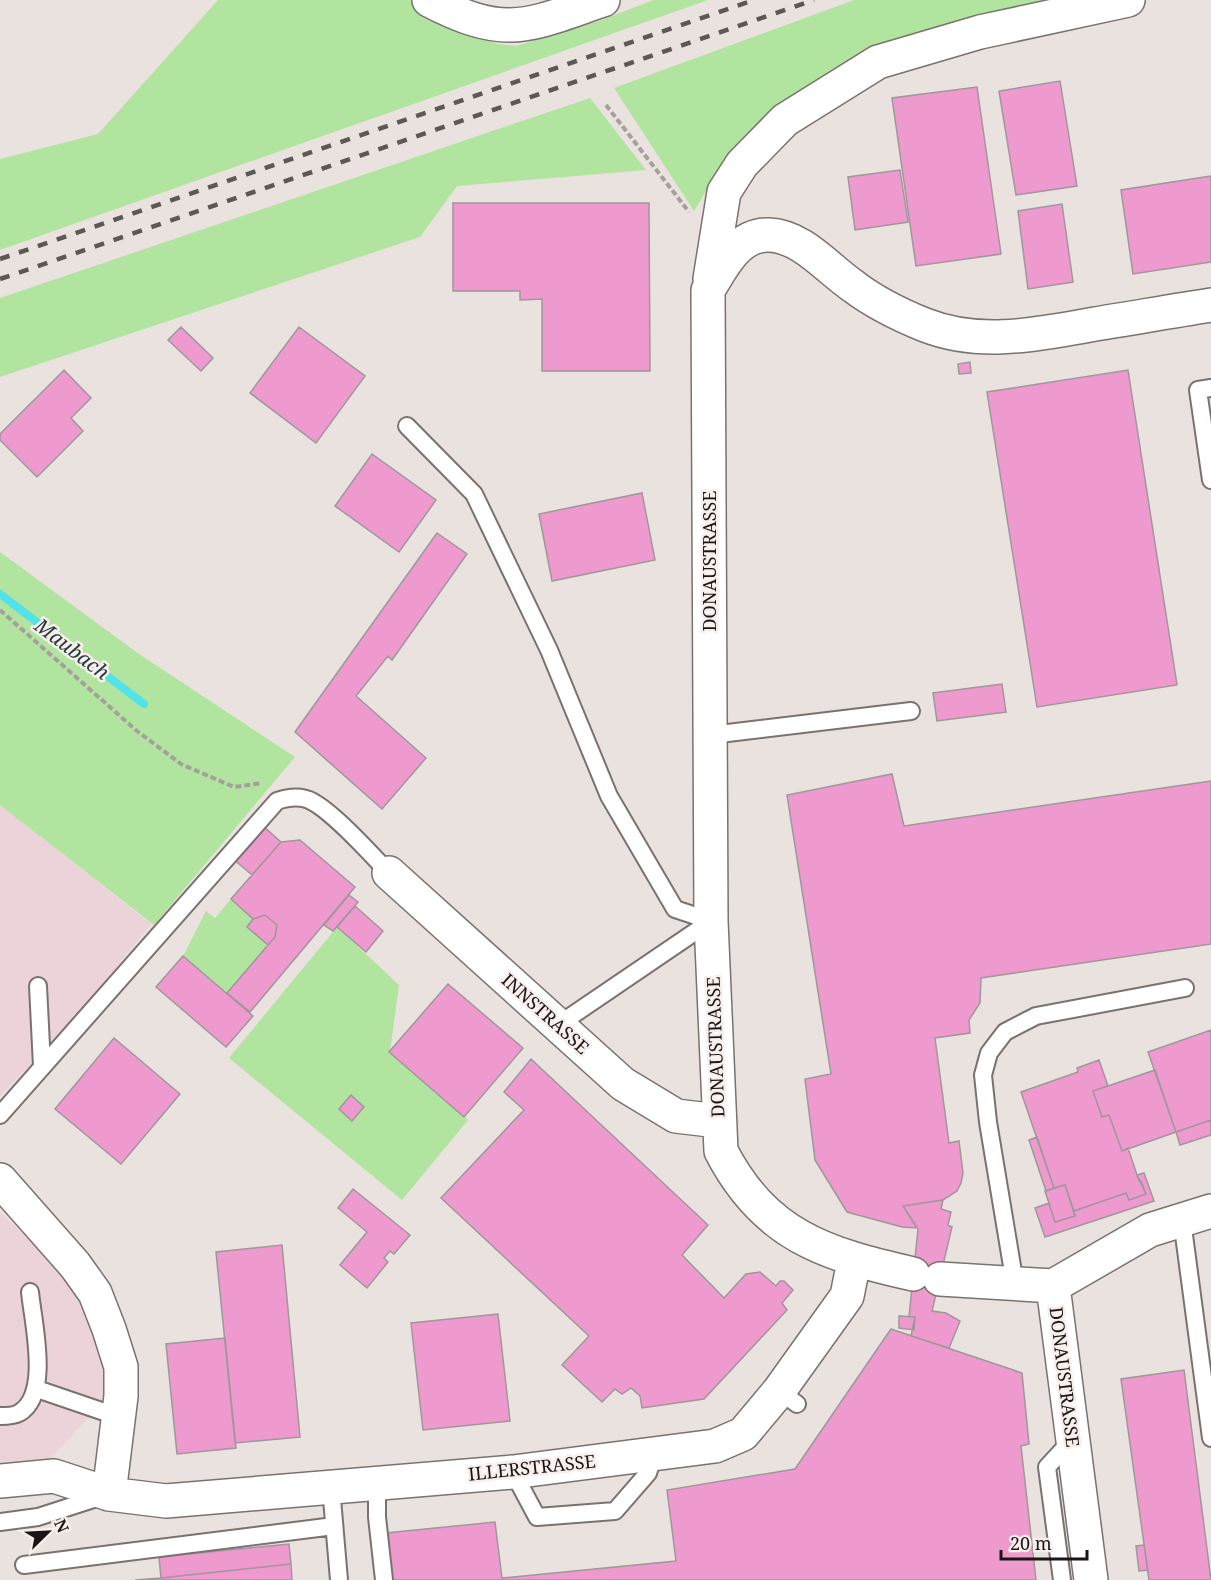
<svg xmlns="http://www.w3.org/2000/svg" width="1211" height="1580" viewBox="0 0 1211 1580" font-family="'Noto Serif',serif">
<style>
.industrial{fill:#ecd2d9}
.green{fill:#b1e49f}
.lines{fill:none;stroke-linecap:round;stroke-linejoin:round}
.stream{stroke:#53e2e7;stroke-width:8}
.building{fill:#ef9acf;stroke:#9e979b;stroke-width:1.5}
.lane-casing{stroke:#7a726f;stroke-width:20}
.street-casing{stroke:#7a726f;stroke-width:36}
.path{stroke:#a6a09d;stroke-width:4;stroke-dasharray:6 3;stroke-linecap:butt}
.lane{stroke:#fff;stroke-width:16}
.street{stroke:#fff;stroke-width:33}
.rail{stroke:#5c5856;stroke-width:4.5;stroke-dasharray:10 10;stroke-linecap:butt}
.labels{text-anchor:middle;stroke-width:5;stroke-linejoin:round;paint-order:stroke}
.street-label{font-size:18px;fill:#191615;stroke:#f8efec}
.water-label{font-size:20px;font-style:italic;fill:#263e3f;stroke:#f8efec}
</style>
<rect width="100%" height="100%" fill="#eae2df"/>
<path class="industrial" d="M0,805l151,119 -85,105 -66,67z
M0,1212l68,66 19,26 17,55v42l-55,59 -49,4z"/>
<path class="green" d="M218,0h192l58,32 30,12 18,2 86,-26 51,-20h55l-708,250v-91l98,-25z
M854,0h207l-48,10 -272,137 -35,44 -12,20 -80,-123z
M590,98l56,72 -189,16 -37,51 -420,140v-79z
M0,552l139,102 156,103 -141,168 -154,-120z
M231,899l22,20 -5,8 20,18 -41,48 -44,-37 23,-45 9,7z
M337,927l62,58 -9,67 78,68 -66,80 -173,-142z"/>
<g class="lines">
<path class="stream" d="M0,594l144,110"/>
</g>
<path class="building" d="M1060,81l17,105 -61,9 -17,-104z
M1060,81l17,105 -61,9 -17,-104z
M977,87l24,167 -85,12 -24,-168z
M900,170l8,52 -53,8 -7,-53z
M1211,176v86l-78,12 -12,-84z
M453,203h196l1,168h-108v-72l-22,1v-9h-67z
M1062,204l11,78 -45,7 -10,-78z
M181,327l32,31 -12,13 -33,-31z
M299,327l66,49 -49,67 -66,-50z
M970,362l1,11 -12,1 -1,-10z
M64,370l27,28 -20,20 12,13 -46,46 -37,-37v-6z
M1128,370l49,315 -140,22 -50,-315z
M372,454l64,46 -37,52 -64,-46z
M642,493l13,67 -103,21 -13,-67z
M437,533l30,21 -75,106 -4,-4 -32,40 70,62 -44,51 -87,-77z
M1002,684l4,28 -69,9 -4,-28z
M892,774l12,52 307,-45v163l-230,34 -1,25 -11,17 1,13 -35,5 14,105 10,-2 4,32 -2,10 -4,8 -14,9 -40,6 14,22 -15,-1 -55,-15 -32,-52 -10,-81 26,-5 -44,-279z
M262,825l19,17 -29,33 -20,-17z
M300,840l55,47 -105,125 -23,-19 48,-56 2,-12 -12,-10 -12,4 -22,-20 50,-57z
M349,895l9,7 -25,29 -9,-6z
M355,906l28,25 -17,21 -29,-25z
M265,915l12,10 -2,12 -7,8 -21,-18 6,-8z
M183,956l70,60 -27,31 -70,-60z
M448,984l75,64 -59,69 -75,-65z
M1211,1030v90l-35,12 -28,-80z
M114,1038l66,56 -59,70 -66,-55z
M531,1059l177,166 -26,30 42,43 22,-24 14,-2 16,14 4,-5h4l9,9 -11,13 5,7 -83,89 -62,9 -2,-12 -9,-8 -9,6 -7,-5 -13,13 -40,-37 27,-29 -148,-138 83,-88 -20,-18z
M1099,1060l9,26 -15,5 9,26 7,-2 13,36 6,-3 11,33h2l5,13 -17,6 -3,-7 -52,18 -9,-26 -11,3 -33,-96 57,-20 -1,-4z
M1155,1070l21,62 -54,19 -13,-36 -7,2 -9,-26z
M351,1095l13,12 -12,14 -13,-12z
M1211,1120v15l-31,10 -4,-13z
M1037,1137l17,51 -8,3 -17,-51z
M1144,1173l10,28 -109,36 -10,-29 14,-5 6,19 20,-6 -1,-5 52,-18 3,7 17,-6 -9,-19z
M1065,1185l10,31 -20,6 -10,-31z
M353,1189l57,46 -16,19 -4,-3 -6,7 4,4 -21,26 -27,-23 27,-33 -29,-24z
M943,1200l-2,9 10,3 -3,13 4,2 -20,84 14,2 14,8 -11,27 -38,-12 4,-19h-6l9,-88 -15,-23z
M282,1245l18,192 -65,6 -19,-191z
M498,1314l12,107 -87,9 -12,-107z
M899,1316l16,1 -1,13 -15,-2z
M891,1329l131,44 7,71 -8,2 15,134h-644l-6,-47 109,-11 7,56 174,-17 -9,-71 128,-21z
M225,1338l11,110 -59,6 -11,-110z
M1184,1370l27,210h-62l-28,-201z
M289,1544l2,20 -130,14 -2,-21z
M1144,1545l4,25 -9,1 -3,-25z
M291,1564l1,16h-157l26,-2z"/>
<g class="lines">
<g class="lane-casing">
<path id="lane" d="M1211,388l-13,2 13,90
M407,426l67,68 75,156 60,146 66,113 36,12
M711,735l200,-24
M38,986l4,80
M558,1025l153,-104
M0,1115l277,-314c12,-4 24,-6 36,1 22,12 58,52 76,71
M1182,1220l29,218
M1015,1284l-27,-162 -5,-47 6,-22 16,-21 31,-16 149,-28
M37,1389l82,28
M779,1391l18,13
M0,1416c6,0 14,0 19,-3 32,-18 14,-90 11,-121
M513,1472l24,45 78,-6 33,-38 6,-19
M377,1484v33l7,63
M331,1487l8,93
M0,1522l38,-5 65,-21
M24,1565l310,-39
M1062,1580l-15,-113 25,-27"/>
</g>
<g class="street-casing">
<path id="street" d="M429,0c77,40 98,26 174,0
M710,279l14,-87 18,-28 43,-44 93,-58 102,-30 148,-32
M389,873l234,211 53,32 42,5
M0,1180l75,85 20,28 14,36 12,38v29l-12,98
M913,1274c-88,-20 -148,-38 -192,-123l-10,-230 -3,-631c14,-22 29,-56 61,-55 33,1 59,34 84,51 21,16 47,29 72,39 56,22 113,9 170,-1 38,-6 77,-13 116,-19
M940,1279l113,7
M1053,1286l38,294
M1053,1286l97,-56 61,-19
M0,1481l54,-5 55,18 57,7 347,-29 202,-26 28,-12 36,-43 68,-95 7,-35"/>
</g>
<path class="path" d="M606,105l83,107
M0,610l137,121 44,33 53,23 28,-4"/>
<use href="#lane" class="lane"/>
<use href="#street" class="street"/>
<path class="rail" d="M0,259l754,-259
M0,279l814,-279"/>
</g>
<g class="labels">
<g class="street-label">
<text transform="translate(710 561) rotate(-90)" y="6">DONAUSTRASSE</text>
<text transform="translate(545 1014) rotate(42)" y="6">INNSTRASSE</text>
<text transform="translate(716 1047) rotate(-92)" y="6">DONAUSTRASSE</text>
<text transform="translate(1064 1377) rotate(83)" y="6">DONAUSTRASSE</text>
<text transform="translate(532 1468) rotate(-6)" y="6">ILLERSTRASSE</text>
</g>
<g class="water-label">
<text transform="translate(72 649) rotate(37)" y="7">Maubach</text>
</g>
</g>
<g transform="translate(48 1532) rotate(66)" stroke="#f8efec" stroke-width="4.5" paint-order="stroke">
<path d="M0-4.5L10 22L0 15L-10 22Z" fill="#191615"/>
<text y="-9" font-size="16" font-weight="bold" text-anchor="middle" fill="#191615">N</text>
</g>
<path d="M1001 1550v9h86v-9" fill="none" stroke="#191615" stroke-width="3"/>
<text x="1010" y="1550" font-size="18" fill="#191615" stroke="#f8efec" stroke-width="4.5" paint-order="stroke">20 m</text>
</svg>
